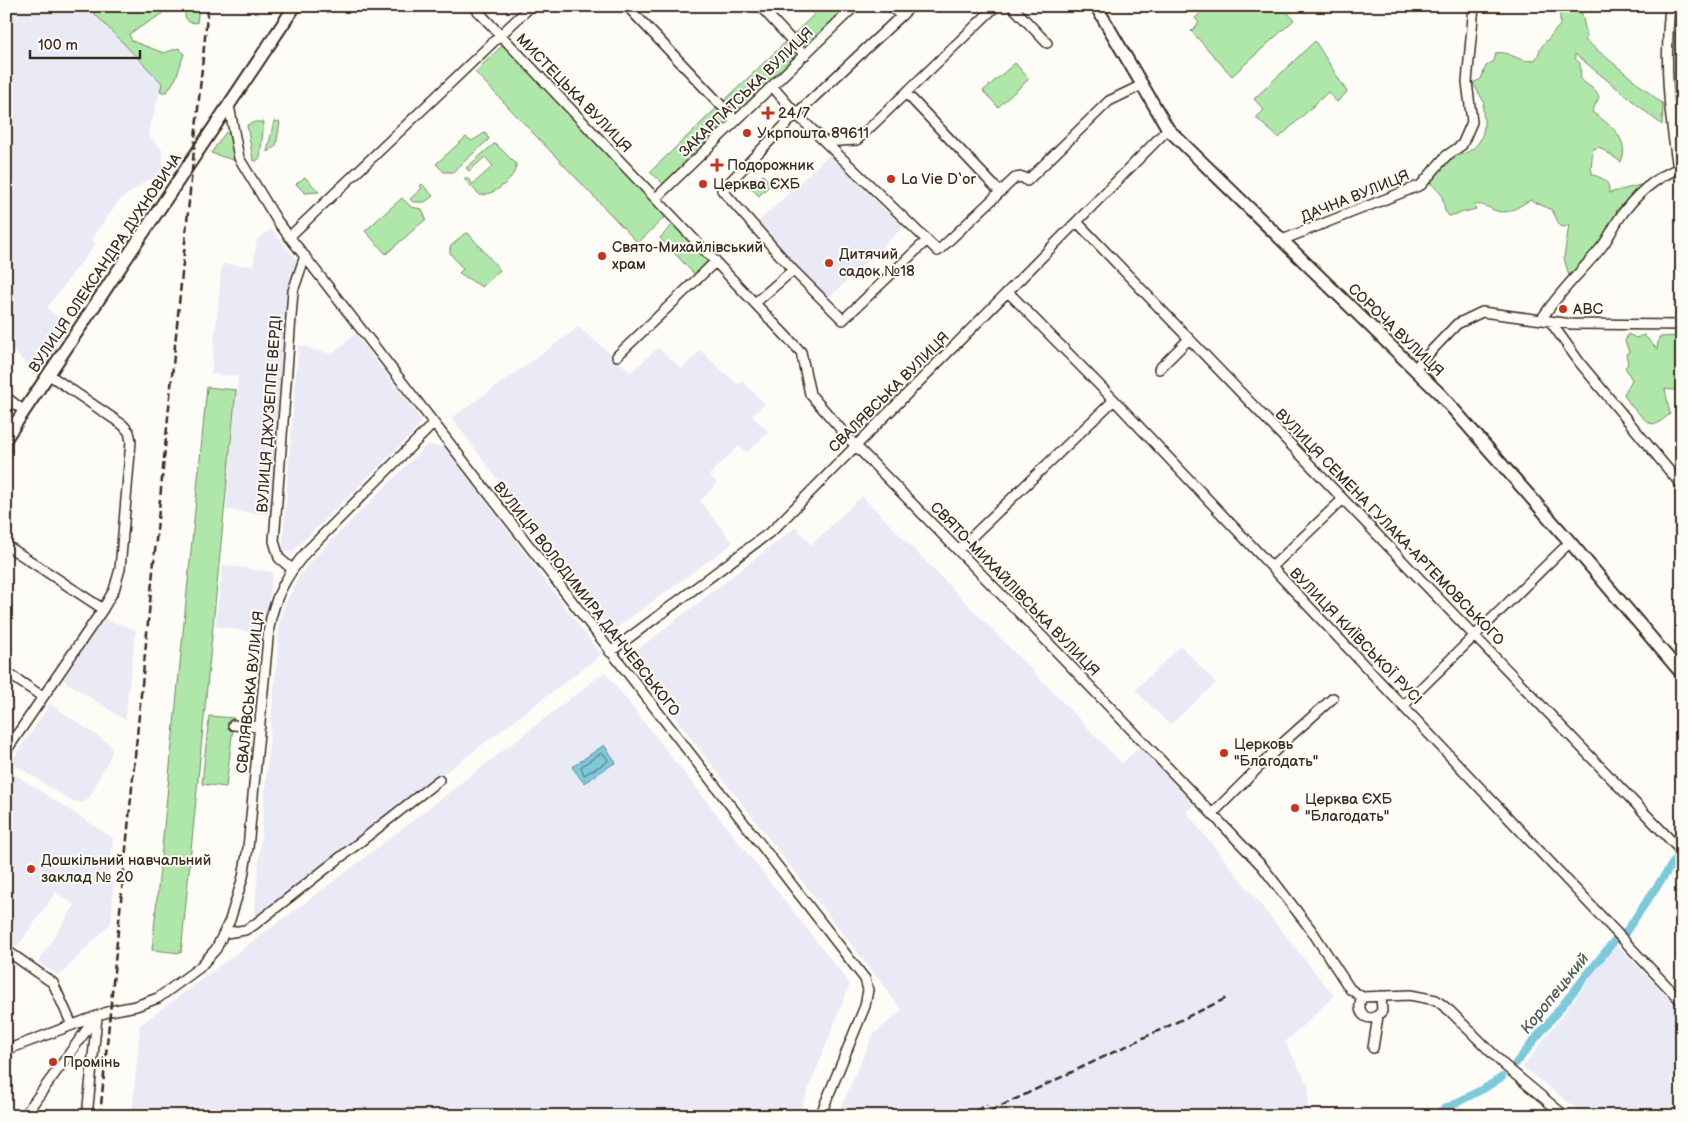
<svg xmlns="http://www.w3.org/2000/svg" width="1688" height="1122" viewBox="0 0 1688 1122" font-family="'Balsamiq Sans',sans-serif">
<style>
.built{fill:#eaeaf6}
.green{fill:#afe7aa;stroke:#758864}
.water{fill:#7dc9dc;stroke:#638990}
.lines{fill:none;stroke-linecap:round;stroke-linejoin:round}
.shore{stroke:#556a6a;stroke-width:1}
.canal{stroke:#7dc9dc;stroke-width:8}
.minor-casing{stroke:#3b2a1e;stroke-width:12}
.major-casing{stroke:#3b2a1e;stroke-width:15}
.minor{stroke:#fdfcf7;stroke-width:9}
.major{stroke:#fdfcf7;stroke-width:11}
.rail{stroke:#3b2a1e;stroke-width:2.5;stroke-dasharray:8 4;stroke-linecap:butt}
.poi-dot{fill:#c8321e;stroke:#fdfcf7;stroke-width:2}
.labels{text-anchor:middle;stroke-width:4;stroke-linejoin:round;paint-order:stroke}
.street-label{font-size:15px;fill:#3b2a1e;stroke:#fdfcf7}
.poi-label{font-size:15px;fill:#3b2a1e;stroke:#fdfcf7;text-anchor:start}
.water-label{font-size:16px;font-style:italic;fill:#4f5a57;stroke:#fdfcf7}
</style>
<rect width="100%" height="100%" fill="#fdfcf7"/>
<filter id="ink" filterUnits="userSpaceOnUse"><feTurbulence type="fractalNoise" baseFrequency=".02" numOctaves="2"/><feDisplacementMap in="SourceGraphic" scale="10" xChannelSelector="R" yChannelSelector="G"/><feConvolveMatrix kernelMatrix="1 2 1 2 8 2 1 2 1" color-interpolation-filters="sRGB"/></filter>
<g filter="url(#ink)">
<path class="built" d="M16,6h71l75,77 -14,52 14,15 1,17 -3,11 -14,3 -26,19 -29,39 5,4 -49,65 22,18 -32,49 -27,-28 2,-3 -6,-6v-323z
M829,155l74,72 -76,73 -71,-76z
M271,229l29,34 -28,252 -46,-5 12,-134 -27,-2 11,-110 31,2 4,-27z
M579,327l52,45 27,-24 24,21 18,-19 38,35 4,-4 23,23 -13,12 17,16 -22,21 -8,-7 -30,29 8,8 -17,18 33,42 -122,89 -159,-214z
M355,334l66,85 -3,9 -126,124 -10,-1 16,-206 34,9z
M427,445l18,2 156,208 -347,262 26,-297 5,-15 12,-26 19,-23z
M862,496l260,267 18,-16 54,58 -8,7 148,184 -49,46 24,45 -1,18 5,11h-476l36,-81 29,-25 -274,-353 168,-130 15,18z
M223,565l50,7 -9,62 -49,-8z
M104,619l32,11 -11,90 -62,-40z
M1181,646l35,37 -46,42 -35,-35z
M605,672l245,312 -52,132h-666l8,-91 202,-150z
M50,704l58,39 4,5v5l-23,45 -6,5 -12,-2 -60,-39z
M8,770l105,68 -5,41 6,3 -3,41 -52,53 -21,-14 37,-57 -19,-13 -39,55 -11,-8z
M1616,944l66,68v41l-10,27 3,19 -5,17h-84l-63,-49z"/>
<path class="green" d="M87,6h73l2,8 -33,20 3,7 32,12 15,-5 5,6 -8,24 -9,14h-7l2,-9z
M186,6h13l-2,17 -8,-1 -4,-5z
M823,6h29l-186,180 -16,-14z
M1209,6h73l12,14 -62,56 -41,-45 8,-8 -4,-5z
M1555,6h25l7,30 -2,4 78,64 -1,21 -87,-71v5l5,4 1,17 15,11 3,6 -7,15c17,12 39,27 29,50l-22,-15 -6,2 -2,20 2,6c11,3 17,7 16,18l35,-9 -18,20 -9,5c-6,25 -26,53 -48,67l-5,-18 5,-34 -4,3 -5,-1 -8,-16 -22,-10c-11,6 -21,15 -33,11 -8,-2 -13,-8 -23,-6l2,4 -27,7 -4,-5 -3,-16 -12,-13 15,-25c20,-1 37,-8 39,-31 1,-10 -3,-12 0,-24l-11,-19 8,-4 5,-13 8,-5 2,-8c14,-3 27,13 40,6l6,-13 18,-21v-14z
M1315,41l32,51 -10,10 -9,-10 -49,46 -23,-20 8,-8 -10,-11z
M503,45l165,169 -30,29 -163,-171z
M1015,63l14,16 -31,28 -15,-16z
M274,121l6,1 -4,24 -9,6z
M255,122h9l-4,36 -4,3 -3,-1 -6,-35z
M226,132l3,2 7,27 -25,-8z
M485,133l4,6 -36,33h-9l-8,-8 30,-27 6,4z
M494,144h2l20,20c1,13 -22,32 -36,31l-16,-16 2,-2 7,7 20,-18 -8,-9 -16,14 -3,-3z
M763,175l8,9 -12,12 -9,-9z
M305,177l14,15 -14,1 -9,-9z
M422,184l11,12 -8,6h-12l-3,-3 12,-11 -2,-2z
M402,198l9,9 11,2 4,10 -40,35 -21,-23z
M675,222l38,39 -16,16 -37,-39z
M468,233l32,37 -18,17 -23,-14 4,-4 -13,-16v-6l14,-13z
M1628,334l8,4 8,-3 13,14 2,-12 23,-1v55l-17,-2 5,25 -13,10 -8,-1c-10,-9 -19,-16 -25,-29l8,-14 -7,-13 3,-3 -2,-10 3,-2 -4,-11z
M207,387l29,3 -55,563 -29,-3z
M209,716l25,2 -8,69 -24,-3z"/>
<path class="water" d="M604,745l12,17 -32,21 -12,-16z"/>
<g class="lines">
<path class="shore" d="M602,753l6,6 -1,3 -23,13 -3,-8z"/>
<path class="canal" d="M1625,933l52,-76
M1516,1063l98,-122
M1431,1116l54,-28 17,-11"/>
<g class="minor-casing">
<path id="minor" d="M473,6l328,346 9,42 43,49 184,188 225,235 50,65 38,58 12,8 48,-2 26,5 14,11 54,54 61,51
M627,6l109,115
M760,6l45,49
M890,6l11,10 -105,98 142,137 77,-73 8,-1 4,4 82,-80 33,-16
M1012,6l35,37
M1670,6c-6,57 -1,106 8,163
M901,16l10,-10
M906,93l94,99
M229,105l10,53 39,64 587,757 3,11 -3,16 -45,110
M825,142l32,-2 139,-134
M656,198l199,-192
M1077,222l605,630
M289,237l242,-231
M1282,240l139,-55 25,-29 16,-11 10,-23 -5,-40 7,-76
M793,270l50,50 84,-80
M1008,292l106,108 568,602
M755,303l38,-33 -71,-80 74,-76 -24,-28
M1541,320c16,-26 39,-47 59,-71 7,-8 12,-19 18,-29 16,-24 37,-43 64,-53
M1550,321l30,42 102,123
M617,356l99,-95
M1159,369l30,-30
M1414,369l43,-45 25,-12 90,12 110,1
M6,397l18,14
M6,545l97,64
M958,550l156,-150
M1272,567l70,-67
M292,569l-13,-11 -5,-17 19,-250 12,-35
M610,652l163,-122 395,-401
M6,672l37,25
M1403,706l167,-164
M233,725l27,2
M6,751l97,-142 11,-19 6,-21 11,-128 -2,-9 -6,-7 -75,-51
M1212,814l73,-73 48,-43
M226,933l19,-3 9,-5 185,-145
M6,950l47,33 19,42
M1362,997c-8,17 8,29 20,14l-1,-15
M1373,1048l5,-32
M6,1050l104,-39 26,-5 22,-8 41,-30 17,-19 14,-29 13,-43 5,-29 21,-220c5,-30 17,-52 37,-76l128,-129
M24,1116l72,-99
M87,1116l10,-99"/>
</g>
<g class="major-casing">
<path id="major" d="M1096,6l72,123 272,265 130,148 112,132
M6,438l289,-432
M1681,1116l1,-4"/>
</g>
<use href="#minor" class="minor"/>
<use href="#major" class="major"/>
<path class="rail" d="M100,1116l108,-1110
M965,1116l22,-11
M980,1116l249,-119"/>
</g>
</g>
<g class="poi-dot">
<path d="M765.5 105.5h5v5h5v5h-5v5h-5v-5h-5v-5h5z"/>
<circle cx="747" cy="133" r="5"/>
<path d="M714.5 157.5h5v5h5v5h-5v5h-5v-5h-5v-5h5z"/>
<circle cx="891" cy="179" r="5"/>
<circle cx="703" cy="184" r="5"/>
<circle cx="602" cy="256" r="5"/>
<circle cx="829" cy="263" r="5"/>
<circle cx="1563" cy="309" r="5"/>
<circle cx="1224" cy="753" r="5"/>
<circle cx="1295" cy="808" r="5"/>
<circle cx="31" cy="869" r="5"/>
<circle cx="53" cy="1062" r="5"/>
</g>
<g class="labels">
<g class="street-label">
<text transform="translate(746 92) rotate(-44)" y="5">ЗАКАРПАТСЬКА ВУЛИЦЯ</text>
<text transform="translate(574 93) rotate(46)" y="5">МИСТЕЦЬКА ВУЛИЦЯ</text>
<text transform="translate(1355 196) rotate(-22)" y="5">ДАЧНА ВУЛИЦЯ</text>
<text transform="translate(105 263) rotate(-56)" y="5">ВУЛИЦЯ ОЛЕКСАНДРА ДУХНОВИЧА</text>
<text transform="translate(1396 330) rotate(44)" y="5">СОРОЧА ВУЛИЦЯ</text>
<text transform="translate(889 392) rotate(-45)" y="5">СВАЛЯВСЬКА ВУЛИЦЯ</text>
<text transform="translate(269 414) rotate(-86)" y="5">ВУЛИЦЯ ДЖУЗЕППЕ ВЕРДІ</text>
<text transform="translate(1390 527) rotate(46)" y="5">ВУЛИЦЯ СЕМЕНА ГУЛАКА-АРТЕМОВСЬКОГО</text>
<text transform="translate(1015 589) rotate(46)" y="5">СВЯТО-МИХАЙЛІВСЬКА ВУЛИЦЯ</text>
<text transform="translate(587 599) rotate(52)" y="5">ВУЛИЦЯ ВОЛОДИМИРА ДАНЧЕВСЬКОГО</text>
<text transform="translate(1356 636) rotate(46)" y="5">ВУЛИЦЯ КИЇВСЬКОЇ РУСІ</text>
<text transform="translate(250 692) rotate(-84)" y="5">СВАЛЯВСЬКА ВУЛИЦЯ</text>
</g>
<g class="poi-label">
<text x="778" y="118">24/7</text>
<text x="757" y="138">Укрпошта 89611</text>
<text x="727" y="170">Подорожник</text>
<text x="901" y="184">La Vie D‘or</text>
<text x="713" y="189">Церква ЄХБ</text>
<text x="612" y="252">Свято-Михайлівський<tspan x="612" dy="17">храм</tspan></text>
<text x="839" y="259">Дитячий<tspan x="839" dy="17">садок №18</tspan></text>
<text x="1573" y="314">ABC</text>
<text x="1234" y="749">Церковь<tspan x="1234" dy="17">"Благодать"</tspan></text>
<text x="1305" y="804">Церква ЄХБ<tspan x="1305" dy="17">"Благодать"</tspan></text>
<text x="41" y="865">Дошкільний навчальний<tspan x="41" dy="17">заклад № 20</tspan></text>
<text x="63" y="1067">Промінь</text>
</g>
<g class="water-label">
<text transform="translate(1554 993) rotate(-51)" y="6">Коропецький</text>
</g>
</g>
<rect width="1688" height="1122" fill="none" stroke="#fdfcf7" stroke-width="25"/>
<rect x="12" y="12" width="1663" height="1097" fill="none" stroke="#3b2a1e" stroke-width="2" filter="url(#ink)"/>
<path d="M30 50v8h110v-8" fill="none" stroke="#3b2a1e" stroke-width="2.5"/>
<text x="38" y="50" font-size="15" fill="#3b2a1e" stroke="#fdfcf7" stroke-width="4" paint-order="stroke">100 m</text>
</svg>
